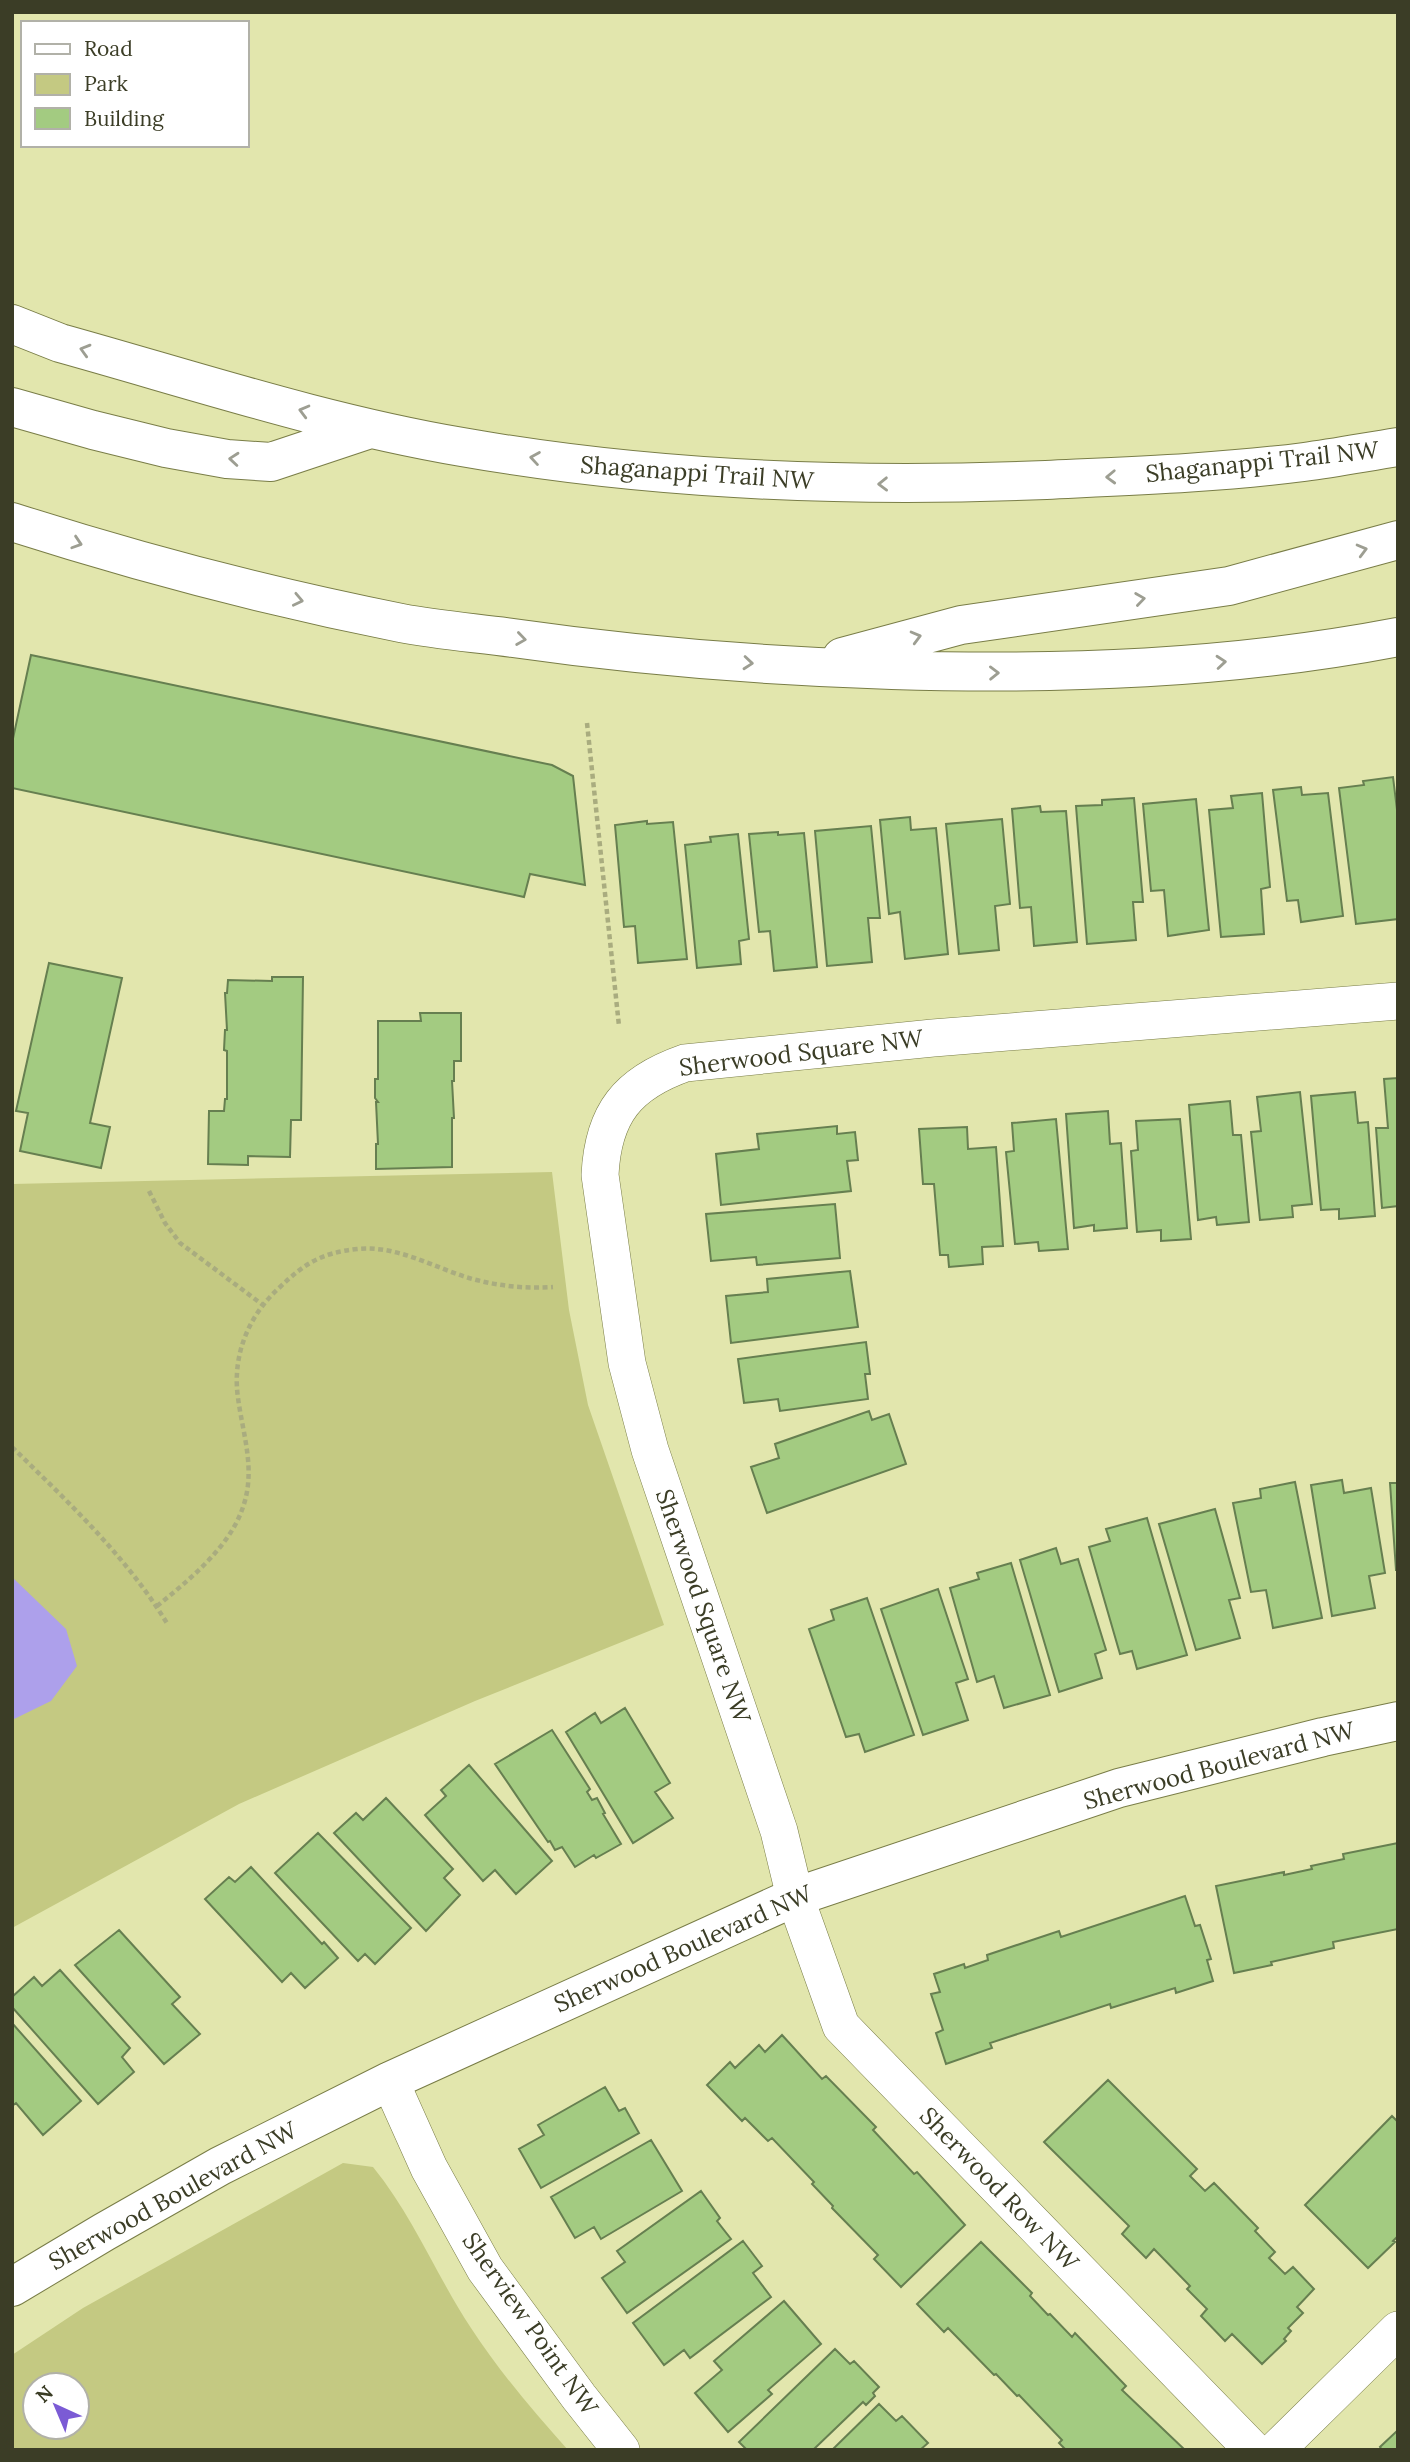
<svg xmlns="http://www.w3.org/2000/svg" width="1410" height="2462" viewBox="0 0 1410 2462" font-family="Lora,serif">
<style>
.green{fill:#c4c982;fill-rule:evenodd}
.water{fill:#ada0eb}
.building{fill:#a3cb81;stroke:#667f50;stroke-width:2}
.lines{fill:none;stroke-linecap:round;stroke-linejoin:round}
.minor-casing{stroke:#797d47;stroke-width:38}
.tertiary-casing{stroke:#797d47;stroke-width:40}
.secondary-casing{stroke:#797d47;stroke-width:40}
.path{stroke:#a9ac7f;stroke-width:4.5;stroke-dasharray:5 3.5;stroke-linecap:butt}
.minor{stroke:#fff;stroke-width:37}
.tertiary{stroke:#fff;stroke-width:38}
.secondary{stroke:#fff;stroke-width:38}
.oneway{stroke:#9d9e92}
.labels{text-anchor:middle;stroke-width:5;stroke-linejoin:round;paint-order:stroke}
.street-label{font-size:24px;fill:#3b3d26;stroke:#fff}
</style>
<rect width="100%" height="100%" fill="#e2e6ad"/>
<path class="green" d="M552,1172l17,138 19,95 76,220 -189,76 -236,103 -227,124v-744z
M343,2163l30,4c40,49 63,108 98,161 28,43 62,83 97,122h-556v-95l71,-47zM35,2385h42v42h-42z"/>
<path class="water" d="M12,1577l54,52 11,37 -26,35 -39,19z"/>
<path class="building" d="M31,655l521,110 21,11 12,109 -55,-11 -6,23 -512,-109v-45z
M1393,777l5,41v101l-42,5 -17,-136 25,-3 -1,-4z
M1301,787l1,8 26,-2 15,123 -42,6 -3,-22 -11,1 -14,-111z
M1262,793l8,94 -9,2 3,45 -43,3 -12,-127 24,-2 -2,-12z
M1134,798l9,104h-10l3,38 -49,4 -11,-138 26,-1v-5z
M1196,799l13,131 -41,6 -4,-46 -13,1 -8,-87z
M1040,806l1,6 25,-1 11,131 -43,4 -3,-39 -11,1 -8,-99z
M910,817l1,13 25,-2 12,126 -43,5 -5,-47 -11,2 -9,-94z
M1002,819l8,85 -15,2 4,44 -40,4 -13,-130z
M647,821v3l26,-2 14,137 -49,4 -3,-37 -11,1 -9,-102z
M871,826l9,92h-12l4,44 -45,4 -12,-135z
M778,832v3l26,-2 13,134 -43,4 -4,-40 -11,1 -10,-98z
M738,834l11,105 -10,2 2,23 -44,4 -12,-123 26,-3 -1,-5z
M49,963l73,15 -32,145 20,4 -9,41 -81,-17 8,-38 -12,-2z
M272,977h31l-2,143h-10l-1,37 -42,-1v9l-40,-1 1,-53h15l1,-12h2v-48l-3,-1 1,-20h2l-2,-37h2l1,-13 44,1z
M420,1013h41v48h-7v20h-2l2,37h-2v49l-76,2v-25h2l-2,-42h2l-3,-4v-19h3v-58h43z
M1398,1078v128l-16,2 -6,-80h12l-4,-49z
M1300,1092l12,112 -20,2 1,11 -33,3 -9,-88 10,-1 -4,-34z
M1355,1092l3,31 10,-1 7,94 -36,3v-10l-18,1 -10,-114z
M1230,1101l3,34h8l8,87 -32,3 -1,-8 -18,3 -9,-115z
M1108,1111l2,33 11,-1 6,85 -33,3v-6l-20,3 -8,-114z
M1056,1119l12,130 -29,2 -1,-9 -23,2 -9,-92 8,-1 -2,-28z
M1180,1119l11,120 -30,2v-11l-24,2 -6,-81 7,-1 -2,-29z
M837,1126v8l18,-2 3,28 -11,1 4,30 -130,14 -5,-51 43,-5 -2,-15z
M967,1127l1,22 28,-2 7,99 -21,1 1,17 -34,3 -1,-12h-8l-6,-71h-11l-4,-55z
M835,1204l5,54 -83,7 -1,-8 -45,4 -5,-47z
M850,1271l8,56 -127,16 -5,-47 42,-4 -1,-13z
M866,1342l4,32h-5l3,25 -88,12 -2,-12 -34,4 -6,-44z
M869,1411l3,9 17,-6 17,50 -139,49 -16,-46 28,-9 -4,-14z
M1342,1480l2,13 27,-5 14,85 -16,3 6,32 -43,8 -21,-131z
M1295,1482l27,136 -49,10 -7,-38 -15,2 -18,-89 28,-5 -1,-9z
M1390,1483h8v87h-2z
M1215,1509l25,89 -11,2 11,38 -44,12 -37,-126z
M1147,1518l40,137 -50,14 -5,-18 -12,3 -31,-107 21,-6 -4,-12z
M1056,1548l5,16 17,-5 28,91 -11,4 7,24 -43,14 -39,-132z
M1011,1563l39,132 -46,13 -10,-32 -17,6 -27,-94 29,-9 -2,-6z
M938,1589l30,90 -12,4 12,37 -45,15 -42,-126z
M867,1598l47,137 -49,17 -6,-18 -13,3 -37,-108 25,-9 -3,-10z
M625,1708l45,75 -15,9 18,26 -40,25 -67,-111 29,-19 6,10z
M552,1730l38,59 -3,3 5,8 5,-2 8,15 -2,1 18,30 -25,14 -2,-3 -19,12 -13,-20 -7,3 -5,-9 -2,1 -53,-78z
M469,1765l83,96 -36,33 -21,-24 -12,11 -58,-66 21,-19 -5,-6z
M386,1798l67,71 -9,9 16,17 -34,36 -92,-98 22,-20 7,7z
M318,1833l93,95 -36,36 -10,-10 -7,7 -83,-88z
M1398,1843v86l-65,13 1,6 -63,14 1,3 -38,8 -18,-87 68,-14v3l28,-6 -1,-3 33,-7 -1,-5z
M251,1867l71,77 2,-2 14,16 -33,30 -14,-15 -9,9 -77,-83 24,-22 6,5z
M1185,1896l10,30 5,-1 11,34 -4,1 6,21 -37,12 -1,-5 -64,20 -1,-4 -120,39 2,5 -46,16 -10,-31 7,-3 -12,-36 9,-2 -6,-18 30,-10 1,4 23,-8 -1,-5 72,-24 2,6z
M119,1930l61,67 -8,7 28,30 -36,30 -89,-99z
M60,1970l70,78 -8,9 12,15 -36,32 -86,-97v-10l22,-20 8,9z
M12,2023l69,78 -38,34 -27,-32 -4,3z
M782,2035l40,44 4,-3 50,51 -3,3 41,44 3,-2 48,53 -64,62 -27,-28 4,-4 -46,-47 1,-2 -21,-22 2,-2 -42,-44 -4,3 -23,-23 -3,3 -35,-36 23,-23 5,6 24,-23 6,7z
M1108,2080l89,89 -7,7 15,15 9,-8 44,45 -3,3 20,21 -6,6 16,16 8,-7 21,22 -17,18 6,6 -15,15 3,3 -7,8 2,2 -24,23 -30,-30 -7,7 -24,-25 6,-7 -20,-20 3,-3 -36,-37 -8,9 -24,-24 7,-8 -85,-84z
M605,2087l14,24 6,-3 14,25 -98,55 -22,-39 25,-14 -6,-10z
M1392,2116l6,6v114l-5,5 2,1 -27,26 -63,-63z
M651,2140l31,51 -81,48 -7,-12 -19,11 -24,-41z
M701,2191l19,27 -3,3 14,18 -104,74 -25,-35 23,-16 -8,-11z
M743,2241l19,25 -9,7 18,24 -81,61 -6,-8 -20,15 -31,-42z
M981,2242l51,51 -2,3 18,19 2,-1 22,23 3,-4 51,53 -4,4 63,60h-119l-7,-7 3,-3 -43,-45 -2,1 -21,-22 -2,1 -46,-47 -4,4 -27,-28z
M784,2301l37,43 -53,46 4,4 -44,38 -33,-39 27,-23 -8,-9z
M835,2349l15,15 4,-3 25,26 -6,6 2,3 -9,9 -3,-3 -50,48h-66l-8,-8z
M879,2404l17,17 6,-5 26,27 -8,7h-88z
M1398,2430v20h-16l-2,-3z"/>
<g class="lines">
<g class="minor-casing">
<path id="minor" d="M390,2081l39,87 56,101 94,128 42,53
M1253,2450l-412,-424 -46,-129 -16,-66 -129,-381 -23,-87 -27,-188c3,-62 28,-92 85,-112l248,-25 465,-37
M1276,2450l122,-120"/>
</g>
<g class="tertiary-casing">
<path id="tertiary" d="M12,2287l92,-55 116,-66 170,-85 405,-184 324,-109 204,-51 75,-16"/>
</g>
<g class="secondary-casing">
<path id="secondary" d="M12,324l48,19c133,37 266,81 402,104 193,34 388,41 584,33 85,-4 172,-7 258,-18 31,-4 62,-10 94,-15
M12,407l81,23 73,18 61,11 44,3 99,-33
M12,522c128,41 258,75 389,101 37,7 75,10 112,15 126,18 252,28 379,32 169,5 339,-1 506,-33
M842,657l119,-32 268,-39 169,-46"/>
</g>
<path class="path" d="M587,723l32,303
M149,1191l16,32 15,20 83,62
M12,1447c57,56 115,110 156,178
M157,1606c31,-25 73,-59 86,-99 13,-37 0,-72 -5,-109 -6,-42 10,-82 41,-110 26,-25 42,-35 78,-39 40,-4 76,18 112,29 28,8 56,11 84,9"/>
<use href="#minor" class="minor"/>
<use href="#tertiary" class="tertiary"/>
<use href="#secondary" class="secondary"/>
</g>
<defs><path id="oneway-chevron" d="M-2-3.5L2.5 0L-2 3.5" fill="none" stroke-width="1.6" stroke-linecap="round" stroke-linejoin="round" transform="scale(1.75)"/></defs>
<g class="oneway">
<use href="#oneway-chevron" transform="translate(85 350) rotate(-164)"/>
<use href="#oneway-chevron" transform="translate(304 411) rotate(-165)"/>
<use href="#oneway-chevron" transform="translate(535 458) rotate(-171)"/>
<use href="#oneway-chevron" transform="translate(234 459) rotate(-175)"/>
<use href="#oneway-chevron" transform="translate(1111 477) rotate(178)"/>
<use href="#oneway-chevron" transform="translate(883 484) rotate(179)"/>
<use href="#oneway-chevron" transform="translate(77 543) rotate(18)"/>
<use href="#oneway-chevron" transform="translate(1362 550) rotate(-15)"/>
<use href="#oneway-chevron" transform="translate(1140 599) rotate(-8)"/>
<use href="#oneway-chevron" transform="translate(298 600) rotate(12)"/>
<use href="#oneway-chevron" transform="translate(916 637) rotate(-15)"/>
<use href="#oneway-chevron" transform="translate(521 639) rotate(8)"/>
<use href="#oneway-chevron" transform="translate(1221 662) rotate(-5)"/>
<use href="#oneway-chevron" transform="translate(748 663) rotate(5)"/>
<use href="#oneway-chevron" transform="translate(994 673) rotate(-1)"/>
</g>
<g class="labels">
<g class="street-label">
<text transform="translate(1262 462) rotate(-6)" y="8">Shaganappi Trail NW</text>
<text transform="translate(697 473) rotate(4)" y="8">Shaganappi Trail NW</text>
<text transform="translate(801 1053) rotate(-7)" y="8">Sherwood Square NW</text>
<text transform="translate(703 1606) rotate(71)" y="8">Sherwood Square NW</text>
<text transform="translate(1219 1766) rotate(-15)" y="8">Sherwood Boulevard NW</text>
<text transform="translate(683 1949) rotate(-24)" y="8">Sherwood Boulevard NW</text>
<text transform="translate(999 2189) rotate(46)" y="8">Sherwood Row NW</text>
<text transform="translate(173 2196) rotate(-29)" y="8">Sherwood Boulevard NW</text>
<text transform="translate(530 2324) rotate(55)" y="8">Sherview Point NW</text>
</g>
</g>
<rect width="1410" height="2462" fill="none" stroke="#3b3d26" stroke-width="28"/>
<rect x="21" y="21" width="228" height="126" fill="#ffffff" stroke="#b1b1a8" stroke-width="2"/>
<rect x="35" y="44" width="35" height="10" fill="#ffffff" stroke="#b1b1a8" stroke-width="2"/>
<text x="84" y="56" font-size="21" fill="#3b3d26">Road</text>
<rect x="35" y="74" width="35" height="21" fill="#c4c982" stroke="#b1b1a8" stroke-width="2"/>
<text x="84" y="91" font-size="21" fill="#3b3d26">Park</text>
<rect x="35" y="108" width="35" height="21" fill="#a3cb81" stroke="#b1b1a8" stroke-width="2"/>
<text x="84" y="126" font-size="21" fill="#3b3d26">Building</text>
<g transform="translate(56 2406) rotate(316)"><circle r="33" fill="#ffffff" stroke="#b1b1a8" stroke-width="2"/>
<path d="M0-5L12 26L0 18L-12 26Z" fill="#7b5bd5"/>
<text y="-10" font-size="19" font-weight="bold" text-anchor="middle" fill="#3b3d26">N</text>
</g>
</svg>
